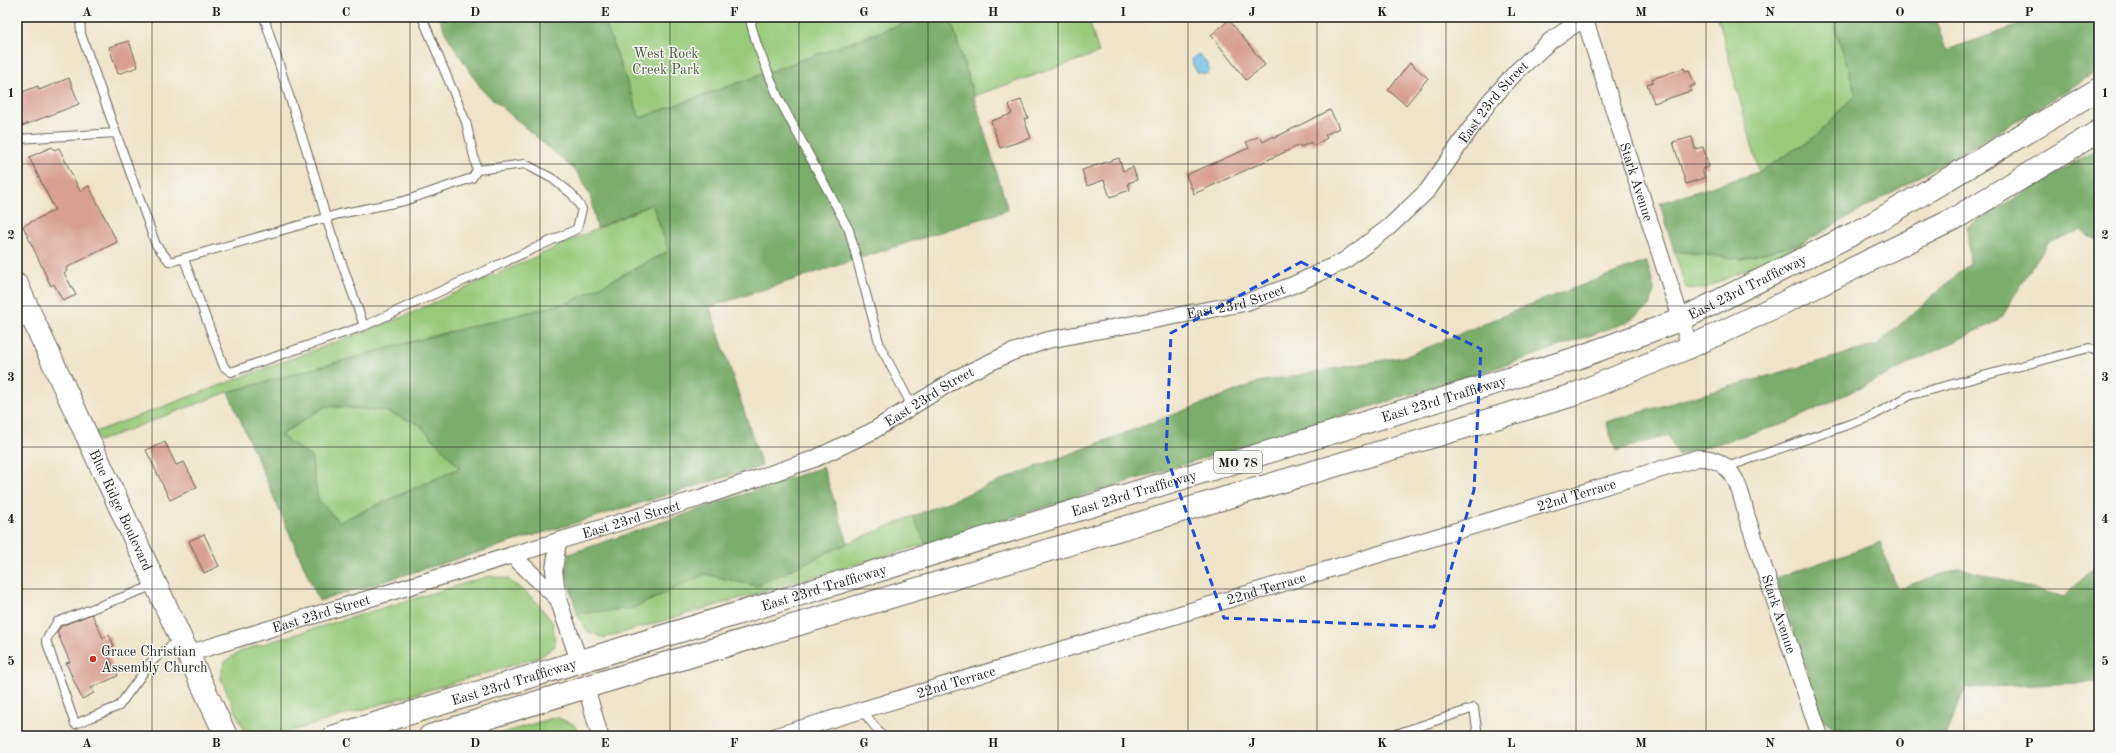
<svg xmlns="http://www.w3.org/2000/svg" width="2116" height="753" viewBox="0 0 2116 753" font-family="'Old Standard TT',serif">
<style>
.green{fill:#99ca7a;stroke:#5a734b}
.forest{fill:#7aae6a;stroke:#4b6543;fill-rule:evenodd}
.water{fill:#68c0e5;stroke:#426e80}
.building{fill:#d99f92}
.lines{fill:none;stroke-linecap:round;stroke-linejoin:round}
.lane-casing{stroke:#666259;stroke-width:10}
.street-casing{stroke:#666259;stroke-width:18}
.secondary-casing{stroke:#666259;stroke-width:24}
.primary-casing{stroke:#666259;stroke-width:24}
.lane{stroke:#fff;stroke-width:8}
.street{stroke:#fff;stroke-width:16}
.secondary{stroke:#fff;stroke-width:22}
.primary{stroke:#fff;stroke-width:22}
.marked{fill:none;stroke:#1d4ed8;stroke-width:3;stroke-dasharray:8 5;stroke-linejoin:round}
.grid{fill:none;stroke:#1c1c1c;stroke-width:1;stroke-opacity:0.55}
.poi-dot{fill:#c8321e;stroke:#f6f6f2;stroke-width:1.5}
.labels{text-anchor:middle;stroke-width:3;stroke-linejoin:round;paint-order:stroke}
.shield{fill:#f6f6f2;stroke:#5d5d5c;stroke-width:1}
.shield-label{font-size:13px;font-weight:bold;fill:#1c1c1c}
.park-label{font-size:14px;fill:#48593d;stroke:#f6f6f2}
.street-label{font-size:14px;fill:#1c1c1c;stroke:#f6f6f2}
.poi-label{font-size:14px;fill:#1c1c1c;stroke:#f6f6f2;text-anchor:start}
.neatline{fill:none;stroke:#1c1c1c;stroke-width:1.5}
.grid-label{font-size:13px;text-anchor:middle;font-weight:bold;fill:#1c1c1c}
</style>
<rect width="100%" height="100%" fill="#f6f6f2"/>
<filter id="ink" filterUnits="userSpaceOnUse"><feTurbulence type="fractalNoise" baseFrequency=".025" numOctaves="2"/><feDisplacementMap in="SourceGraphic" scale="8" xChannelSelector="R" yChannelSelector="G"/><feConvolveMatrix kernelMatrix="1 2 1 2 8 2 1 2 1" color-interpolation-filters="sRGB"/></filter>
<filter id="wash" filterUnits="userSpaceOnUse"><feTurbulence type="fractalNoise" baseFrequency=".012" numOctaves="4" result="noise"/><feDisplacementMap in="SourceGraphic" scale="16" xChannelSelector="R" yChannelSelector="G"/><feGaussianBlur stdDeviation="0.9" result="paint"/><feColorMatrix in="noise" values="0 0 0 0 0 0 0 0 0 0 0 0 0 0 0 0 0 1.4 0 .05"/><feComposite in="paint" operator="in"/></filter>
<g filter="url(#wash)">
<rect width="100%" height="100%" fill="#efe4c9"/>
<path class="green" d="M603,17h319l-282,101z
M950,17h138l11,36 -125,43z
M1718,17h114l24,77 -41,43 -56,35z
M652,204l17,47 -99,51 -137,34 -205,56 -129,49 -4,-9 305,-114z
M1805,242l-101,47 -18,-1 -12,-37 68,8z
M326,406l56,4 37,14 41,44 -121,54 -21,-23 -7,-42 -31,-21z
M913,516l13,28 -322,94 -17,-7 -10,-17 57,-6 71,-34 51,12 92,-43z
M489,576l19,3 27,21 18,23 2,23 -15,11 -266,79h-27l-27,-59 5,-16 18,-11z
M556,717l17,7 8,12h-89z"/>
<path class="forest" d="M439,17h164l37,101 282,-101h28l58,193 -298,97 52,159 -443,135 -91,-209 205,-56 137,-34 99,-51 -17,-47 -55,24 -7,-33 -13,-23 -95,-82 -36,-56zM326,406l55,4 38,14 41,44 -121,54 -21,-23 -7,-42 -31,-22z
M1832,17h103l11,33 97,-33h56v53l-65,41 -229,131 -63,17 -68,-8 -14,-48 99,-31 56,-35 41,-43z
M2099,148v93l-18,-10 -33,12 -49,77 -212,103 -109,32 -10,-20 -52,16 -10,-29 271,-77 93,-82 -3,-36z
M1647,261l7,29 -4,16 -22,16 -113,40 -589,182 -13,-28 99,-40 247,-94 148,-26 127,-53z
M823,467l25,76 -92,43 -51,-12 -71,34 -57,6 -11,-41 3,-19z
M1880,542l17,47 63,-21 104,29 35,-34v119l-134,6 -20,48h-99l-24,-17 -46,-141z"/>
<path class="water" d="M1199,54l6,6 5,11 -3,3 -10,-2 -4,-7 -1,-7z"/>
<g id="blocks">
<path class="building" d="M1229,20l36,45 -19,15 -35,-45z
M129,41l9,26 -20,7 -9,-27z
M1410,63l18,15 -22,27 -18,-15z
M1684,68l1,3 4,-1 6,15 -5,2 1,4 -37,12 -7,-19 6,-2 -1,-3z
M69,78l10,26 -62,24v-34l21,-8 1,4z
M1021,100l7,18 -4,1 7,19 -31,10 -9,-27 21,-7 -3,-10z
M1330,110l9,18 -14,7 2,3 -14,8 -2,-4 -10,5 -1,-2 -106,49 -8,-19 63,-27 -3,-6 14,-6 3,6 11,-6v2z
M1692,137l3,12 8,-2 6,20 -7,2 3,9 -19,6 -13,-42z
M52,147l2,3 5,-2 21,43 9,-5 28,56 -51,26 1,3 -3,2 12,22 -13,6 -9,-17 -3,2 -28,-60 32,-16 -26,-53z
M1119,158l4,13 10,-4 4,13 -9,3 2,7 -20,7 -6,-17 -17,6 -5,-16z
M165,442l11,23 8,-3 13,25 -27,13 -24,-50z
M204,534l15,32 -15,7 -15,-32z
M92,614l11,24 6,-3 5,11 -8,4 12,26 -27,12 3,5 -12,6 -16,-36 4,-1 -13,-30 4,-6z"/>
</g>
</g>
<g filter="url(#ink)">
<use href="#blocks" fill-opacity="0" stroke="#666259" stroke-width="1"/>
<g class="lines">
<g class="lane-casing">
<path id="lane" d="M753,17l-2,7 6,21 21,52 71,133 31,116 32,60
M116,133l40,112 14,17 169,-48 65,-13 68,-23 5,-8 -11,-48 -44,-105
M17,139l99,-6 -35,-99 -1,-17
M184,259l40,108 7,5 133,-46 -38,-108 -11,-41 -51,-160
M364,326l213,-97 5,-20 -10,-15 -19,-15 -28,-15 -48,6
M1727,467l143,-50 41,-22 151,-40 27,-7 10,4
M155,585l-98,37 -11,18 29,84 44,-18 32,-44 29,-24
M862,710l20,26
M1390,736l84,-28 4,28"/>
</g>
<g class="street-casing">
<g id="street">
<path id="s1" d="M1584,17l106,330"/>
<path d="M17,320l14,-4"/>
<path d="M512,555l46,44 21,62"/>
<path d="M558,599l-4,-29 4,-29"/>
<path id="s2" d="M187,654l513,-156 114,-39 57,-27 88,-55 51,-24 38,-13 196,-37 49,-18 51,-24 44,-33 40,-38 61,-88 27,-30 34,-31 36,-24"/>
<path d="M586,687l14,49"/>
<path id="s3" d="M776,736l922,-278c34,-1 42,28 48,56l74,222"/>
</g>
</g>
<g class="secondary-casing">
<g id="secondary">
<path id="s4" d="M17,285l209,451"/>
</g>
</g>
<g class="primary-casing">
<g id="primary">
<path id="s5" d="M335,736l1242,-378 103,-38 187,-93 232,-138"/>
<path d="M430,736l156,-49 984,-291 120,-49 89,-42 175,-86 145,-88"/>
</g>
</g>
<use href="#lane" class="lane"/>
<use href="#street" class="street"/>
<use href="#secondary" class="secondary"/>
<use href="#primary" class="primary"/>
</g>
</g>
<path class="marked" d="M1301,262l180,87 -7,141 -40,137 -210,-9 -58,-163 5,-122z"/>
<path class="grid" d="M152,17v719M281,17v719M410,17v719M540,17v719M670,17v719M799,17v719M928,17v719M1058,17v719M1188,17v719M1317,17v719M1446,17v719M1576,17v719M1706,17v719M1835,17v719M1964,17v719M17,164h2082M17,306h2082M17,447h2082M17,589h2082"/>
<circle class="poi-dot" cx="93" cy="659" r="4"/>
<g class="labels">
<rect class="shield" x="1214" y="451" width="48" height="22" rx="3"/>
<g class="shield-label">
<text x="1238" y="467">MO 78</text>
</g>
<g class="park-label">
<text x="666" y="58">West Rock<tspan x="666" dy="16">Creek Park</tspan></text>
</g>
<g class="street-label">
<text dy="5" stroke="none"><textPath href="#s2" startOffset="1448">East 23rd Street</textPath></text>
<text dy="5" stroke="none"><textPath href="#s1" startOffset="173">Stark Avenue</textPath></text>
<text dy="5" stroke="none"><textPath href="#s5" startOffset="1483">East 23rd Trafficway</textPath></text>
<text dy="5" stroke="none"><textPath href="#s2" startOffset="1112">East 23rd Street</textPath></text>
<text dy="5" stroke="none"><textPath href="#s2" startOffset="788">East 23rd Street</textPath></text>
<text dy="5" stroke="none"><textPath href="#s5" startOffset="1159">East 23rd Trafficway</textPath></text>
<text dy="5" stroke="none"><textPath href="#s5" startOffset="835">East 23rd Trafficway</textPath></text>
<text dy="5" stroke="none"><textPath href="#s3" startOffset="836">22nd Terrace</textPath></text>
<text dy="5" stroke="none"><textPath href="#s4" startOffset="248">Blue Ridge Boulevard</textPath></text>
<text dy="5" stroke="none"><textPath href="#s2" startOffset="464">East 23rd Street</textPath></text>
<text dy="5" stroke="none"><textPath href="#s5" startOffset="511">East 23rd Trafficway</textPath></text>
<text dy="5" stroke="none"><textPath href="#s3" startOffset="512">22nd Terrace</textPath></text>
<text dy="5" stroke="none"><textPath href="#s2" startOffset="140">East 23rd Street</textPath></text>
<text dy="5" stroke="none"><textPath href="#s3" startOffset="1150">Stark Avenue</textPath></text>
<text dy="5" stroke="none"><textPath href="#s5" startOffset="187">East 23rd Trafficway</textPath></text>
<text dy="5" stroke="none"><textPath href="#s3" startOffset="188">22nd Terrace</textPath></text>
</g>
<g class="poi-label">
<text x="101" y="656">Grace Christian<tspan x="101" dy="16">Assembly Church</tspan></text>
</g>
</g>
<rect width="2116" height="753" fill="none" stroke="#f6f6f2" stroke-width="44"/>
<rect x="22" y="22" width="2072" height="709" class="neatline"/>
<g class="grid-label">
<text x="87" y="16">A</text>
<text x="216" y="16">B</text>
<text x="346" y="16">C</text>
<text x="475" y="16">D</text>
<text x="605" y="16">E</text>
<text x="734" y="16">F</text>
<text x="864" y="16">G</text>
<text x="993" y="16">H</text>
<text x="1123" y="16">I</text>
<text x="1252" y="16">J</text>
<text x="1382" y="16">K</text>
<text x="1511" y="16">L</text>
<text x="1641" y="16">M</text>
<text x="1770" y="16">N</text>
<text x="1900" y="16">O</text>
<text x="2029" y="16">P</text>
<text x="11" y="97">1</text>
<text x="2105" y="97">1</text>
<text x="11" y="239">2</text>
<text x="2105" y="239">2</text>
<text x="11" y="381">3</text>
<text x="2105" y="381">3</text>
<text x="11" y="523">4</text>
<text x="2105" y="523">4</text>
<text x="11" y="665">5</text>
<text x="2105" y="665">5</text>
<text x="87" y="747">A</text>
<text x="216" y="747">B</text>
<text x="346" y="747">C</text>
<text x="475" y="747">D</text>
<text x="605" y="747">E</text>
<text x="734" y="747">F</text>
<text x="864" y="747">G</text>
<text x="993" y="747">H</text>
<text x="1123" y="747">I</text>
<text x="1252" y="747">J</text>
<text x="1382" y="747">K</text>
<text x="1511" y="747">L</text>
<text x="1641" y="747">M</text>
<text x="1770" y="747">N</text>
<text x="1900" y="747">O</text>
<text x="2029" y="747">P</text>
</g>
</svg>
